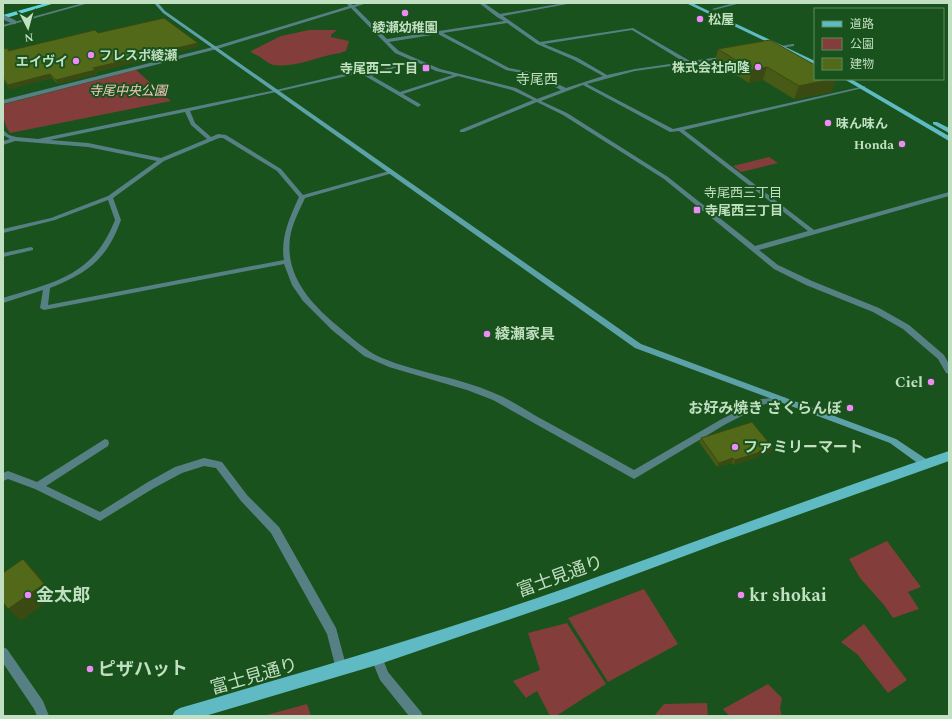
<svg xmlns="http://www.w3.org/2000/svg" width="952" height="719" viewBox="0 0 952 719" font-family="Spectral,'Noto Sans JP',serif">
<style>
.green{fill:#833d3a}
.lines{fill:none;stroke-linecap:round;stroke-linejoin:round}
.street{fill:#578085;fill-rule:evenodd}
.secondary{fill:#5da1a8;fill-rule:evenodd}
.primary{fill:#60bac3;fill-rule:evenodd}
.highway{fill:#61d1dc;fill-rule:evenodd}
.street-bridge{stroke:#578085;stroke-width:4.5}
.wall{fill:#475a16}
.shaded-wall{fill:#3a4a12}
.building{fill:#53691a;stroke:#3a4a12}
.poi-dot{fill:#ef8bf7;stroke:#19521d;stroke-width:1.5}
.labels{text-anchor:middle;stroke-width:4;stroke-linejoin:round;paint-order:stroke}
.far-poi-label{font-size:13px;font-weight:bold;fill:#c1dfc1;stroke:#19521d;text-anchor:start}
.far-park-label{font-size:13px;font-style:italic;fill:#f7c8c3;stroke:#19521d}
.far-neighbourhood-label{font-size:13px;fill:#c1dfc1;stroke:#19521d}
.far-quarter-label{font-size:14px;fill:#c1dfc1;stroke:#19521d}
.poi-label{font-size:15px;font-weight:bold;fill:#c1dfc1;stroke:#19521d;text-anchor:start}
.near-street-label{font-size:18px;fill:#c1dfc1;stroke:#19521d}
.near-poi-label{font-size:18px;font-weight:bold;fill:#c1dfc1;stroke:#19521d;text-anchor:start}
</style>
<rect width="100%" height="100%" fill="#19521d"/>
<path class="green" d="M309,30h28l-6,5v2l18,4 -3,10 -6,2c-21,3 -44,15 -66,12 -8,-2 -14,-10 -22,-12l-1,-2 30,-15z
M136,70l35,31 -161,32c-6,-9 -7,-17 -7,-27l2,-2z
M769,157l9,6 -37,9 -8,-6z
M887,541l34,46 -13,5 11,17 -26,9 -9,-13 -24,-27 -11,-19z
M644,589l34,55 -70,38 -40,-64z
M567,623l39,61 -50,32h-6l-13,-25 -11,7 -13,-17 27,-11 -12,-37z
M864,624l43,56 -19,13 -31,-39 -16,-12z
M768,684l14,14 -2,11 2,7h-53l-6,-7z
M707,703l1,13h-54l10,-12z
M307,704l4,12h-48z"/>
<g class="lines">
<path class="street" d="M83,3h6l-86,24v-2z
M346,3h4l3,2 8,-2h6l-12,4 32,32 117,-18 -7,-4 -18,-14h5l16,11 64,-11h9l-70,13 37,26 93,-14 57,33 38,-5v2l-93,13 -48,13 86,45 192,-43v2h-2l-179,42 130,100 135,-38v4l-190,54 19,15 34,16 67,27 30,17 35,30 5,9v10l-3,-1 -8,-14 -35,-30 -30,-17 -67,-27 -32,-16 -110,-90 -101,-64 -26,-13 -73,30h-4v-2l73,-30 -21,-10 -54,-14 -55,18 17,10 1,1 -3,2 -58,-34 -84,19 -86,19 5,12 16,14 7,-3 8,1 55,34 22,26 86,-24h4v2l-88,25c-6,13 -13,26 -15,40 -5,39 22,67 50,90 13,11 26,23 42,30 36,15 76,19 112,35 15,6 28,15 42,23 33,18 66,36 98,54l86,-50 41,-21 22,-2 3,1 1,2 -1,2 -21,2 -39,20 -92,55 -141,-79 -26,-10 -78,-23 -25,-11 -32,-26 -29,-29 -11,-16 -8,-21 -240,46 -4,-2 3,-18 -40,13v-5c52,-16 90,-22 112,-78l-7,-20 -53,20 -52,13v-4l48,-11 57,-22 49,-35 -69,-14 -73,-6 -12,4v-4l7,-2 -7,-4v-5l6,5 7,2 22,2 238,-49 85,-20 8,4 42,-14 -16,-7 -44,-45 -134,41 -214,55v-4l210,-53 136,-41zM507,23l30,21 37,16 29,16 -37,12 -31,-15 -26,-5 -66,-35zM632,30l52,32 -49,7 -28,6 -29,-17 -34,-14zM438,34l68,36 26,5 29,15 -24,9 -21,-11 -76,-19 -41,-18 -10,-9zM414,61l22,10 17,4 -53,17 -28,-16zM583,85l87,47 9,-1 129,100 -53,15 -87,-69 -101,-64 -26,-12zM185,112l6,13 16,14 -46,19 -73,-15 -38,-3zM219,138h4l54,33 22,26c-9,20 -19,41 -15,63l-236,45 2,-17c38,-15 57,-29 71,-68l-8,-22 51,-37z
M734,3h7l-27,7 -2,-1z
M792,44h2v2l-21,3 -2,-1z
M31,247l2,1v2l-30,7v-4z
M105,439l3,1 1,3 -1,3 -62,40 54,26 48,-30 27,-15 29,-9 18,4 25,33 32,32 57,101 11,41 -2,4 -4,2 -4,-2 -10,-39 -56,-101 -30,-32 -25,-33 -12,-2 -22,7 -28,15 -54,33 -65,-32 -27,-10 -5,2v-8l5,-2 29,11z
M3,647l4,2 36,52 6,15h-12l-3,-7 -31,-46z
M377,652l4,2 7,18 33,40 2,4h-14l-29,-36 -9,-22 2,-4z"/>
<path class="secondary" d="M154,3h4l7,8 476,333 255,95 33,22 2,3 -2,3 -3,1 -3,-1 -33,-24 -255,-95 -472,-335z"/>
<path class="primary" d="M686,3h6l123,58v4z
M844,79h7l98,57v5z
M933,122h4l12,6v5l-16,-9z
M949,451v10l-227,81 -153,57 -192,66 -172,51h-33l3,-5 5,-3c130,-38 261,-76 389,-121 127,-45 252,-93 380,-136z"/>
<path class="highway" d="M46,3h9l-52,16v-4z"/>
<path class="street-bridge" d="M3,17l11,5"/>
</g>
<path class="wall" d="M98,33l101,13 -103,26 1,2 -40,10 -5,-6 -42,11 -7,-9v-31l5,-1 1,3z
M770,40l62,52 -38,7 -31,-19 -14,3 -34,-21 3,-13z
M701,438l72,10 -2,4 -38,13 -1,-2 -15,4 -18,-25z"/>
<path class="shaded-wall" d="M198,43l1,3 -103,26 1,2 -40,10 -1,-4 37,-12z
M767,67l-4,13 -14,3 3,-13z
M50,74l2,4 -42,11 -2,-4z
M832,79h4l-4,13 -38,7 5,-13z
M773,448l-2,4 -38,13 2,-5z
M733,458l-1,5 -15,4 2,-4z
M23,559l12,12 20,25 -34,25 -13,-12z"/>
<path class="building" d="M164,18l34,25 -105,25 2,2 -39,10 -6,-6 -42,11 -5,-7v-29l5,-1v3l87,-21 3,3z
M770,40l45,25v14h17l-33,7 -32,-19 -15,3 -34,-21z
M752,422l21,26 -38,12 -2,-2 -14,5 -18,-25z
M23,559l21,25 -36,25 -5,-7v-29z"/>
<g class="poi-dot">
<circle cx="405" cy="13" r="4"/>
<circle cx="700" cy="19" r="4"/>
<circle cx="91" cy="55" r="4"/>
<circle cx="76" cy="61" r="4"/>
<circle cx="758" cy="67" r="4"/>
<rect x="422" y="64" width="8" height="8" rx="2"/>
<circle cx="828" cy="123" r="4"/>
<circle cx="902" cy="144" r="4"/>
<rect x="693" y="206" width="8" height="8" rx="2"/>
<circle cx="487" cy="334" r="4"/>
<circle cx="931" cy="382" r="4"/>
<circle cx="850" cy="408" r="4"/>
<circle cx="735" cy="447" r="4"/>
<circle cx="28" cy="595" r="4"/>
<circle cx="741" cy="595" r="4"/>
<circle cx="90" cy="669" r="4"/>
</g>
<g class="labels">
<g class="far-poi-label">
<text x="708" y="24">松屋</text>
<text x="405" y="32" text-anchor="middle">綾瀬幼稚園</text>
<text x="99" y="60">フレスポ綾瀬</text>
<text x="68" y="66" text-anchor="end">エイヴイ</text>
<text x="750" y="72" text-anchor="end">株式会社向隆</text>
<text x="418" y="73" text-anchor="end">寺尾西二丁目</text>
<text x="836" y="128">味ん味ん</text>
<text x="894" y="149" text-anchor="end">Honda</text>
<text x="705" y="215">寺尾西三丁目</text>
</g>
<g class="far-park-label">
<text x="128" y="95">寺尾中央公園</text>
</g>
<g class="far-neighbourhood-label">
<text x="743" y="197">寺尾西三丁目</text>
</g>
<g class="far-quarter-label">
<text x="537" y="84">寺尾西</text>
</g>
<g class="poi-label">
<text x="495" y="339">綾瀬家具</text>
<text x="923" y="387" text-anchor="end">Ciel</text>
<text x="842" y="413" text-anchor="end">お好み焼き さくらんぼ</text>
<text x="743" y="452">ファミリーマート</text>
</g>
<g class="near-street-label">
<text transform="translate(560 576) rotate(-20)" y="6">富士見通り</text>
<text transform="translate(254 676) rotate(-16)" y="6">富士見通り</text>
</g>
<g class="near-poi-label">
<text x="36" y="601">金太郎</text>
<text x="749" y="601">kr shokai</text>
<text x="98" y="675">ピザハット</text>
</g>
</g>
<rect width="952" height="719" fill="none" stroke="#c1dfc1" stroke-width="8"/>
<rect x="814" y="8" width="130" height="72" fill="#19521d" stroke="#5c8a5f"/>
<rect x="822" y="21" width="20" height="6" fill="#60bac3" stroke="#5c8a5f"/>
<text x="850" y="28" font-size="12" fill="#c1dfc1">道路</text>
<rect x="822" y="38" width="20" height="12" fill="#833d3a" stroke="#5c8a5f"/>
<text x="850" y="48" font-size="12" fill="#c1dfc1">公園</text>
<rect x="822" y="58" width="20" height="12" fill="#53691a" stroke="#5c8a5f"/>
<text x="850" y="68" font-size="12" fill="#c1dfc1">建物</text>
<g transform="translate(28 28) rotate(174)" stroke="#19521d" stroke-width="3" paint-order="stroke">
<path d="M0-3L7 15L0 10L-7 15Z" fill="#c1dfc1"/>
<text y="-6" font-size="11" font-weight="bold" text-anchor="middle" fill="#c1dfc1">N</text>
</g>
</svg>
